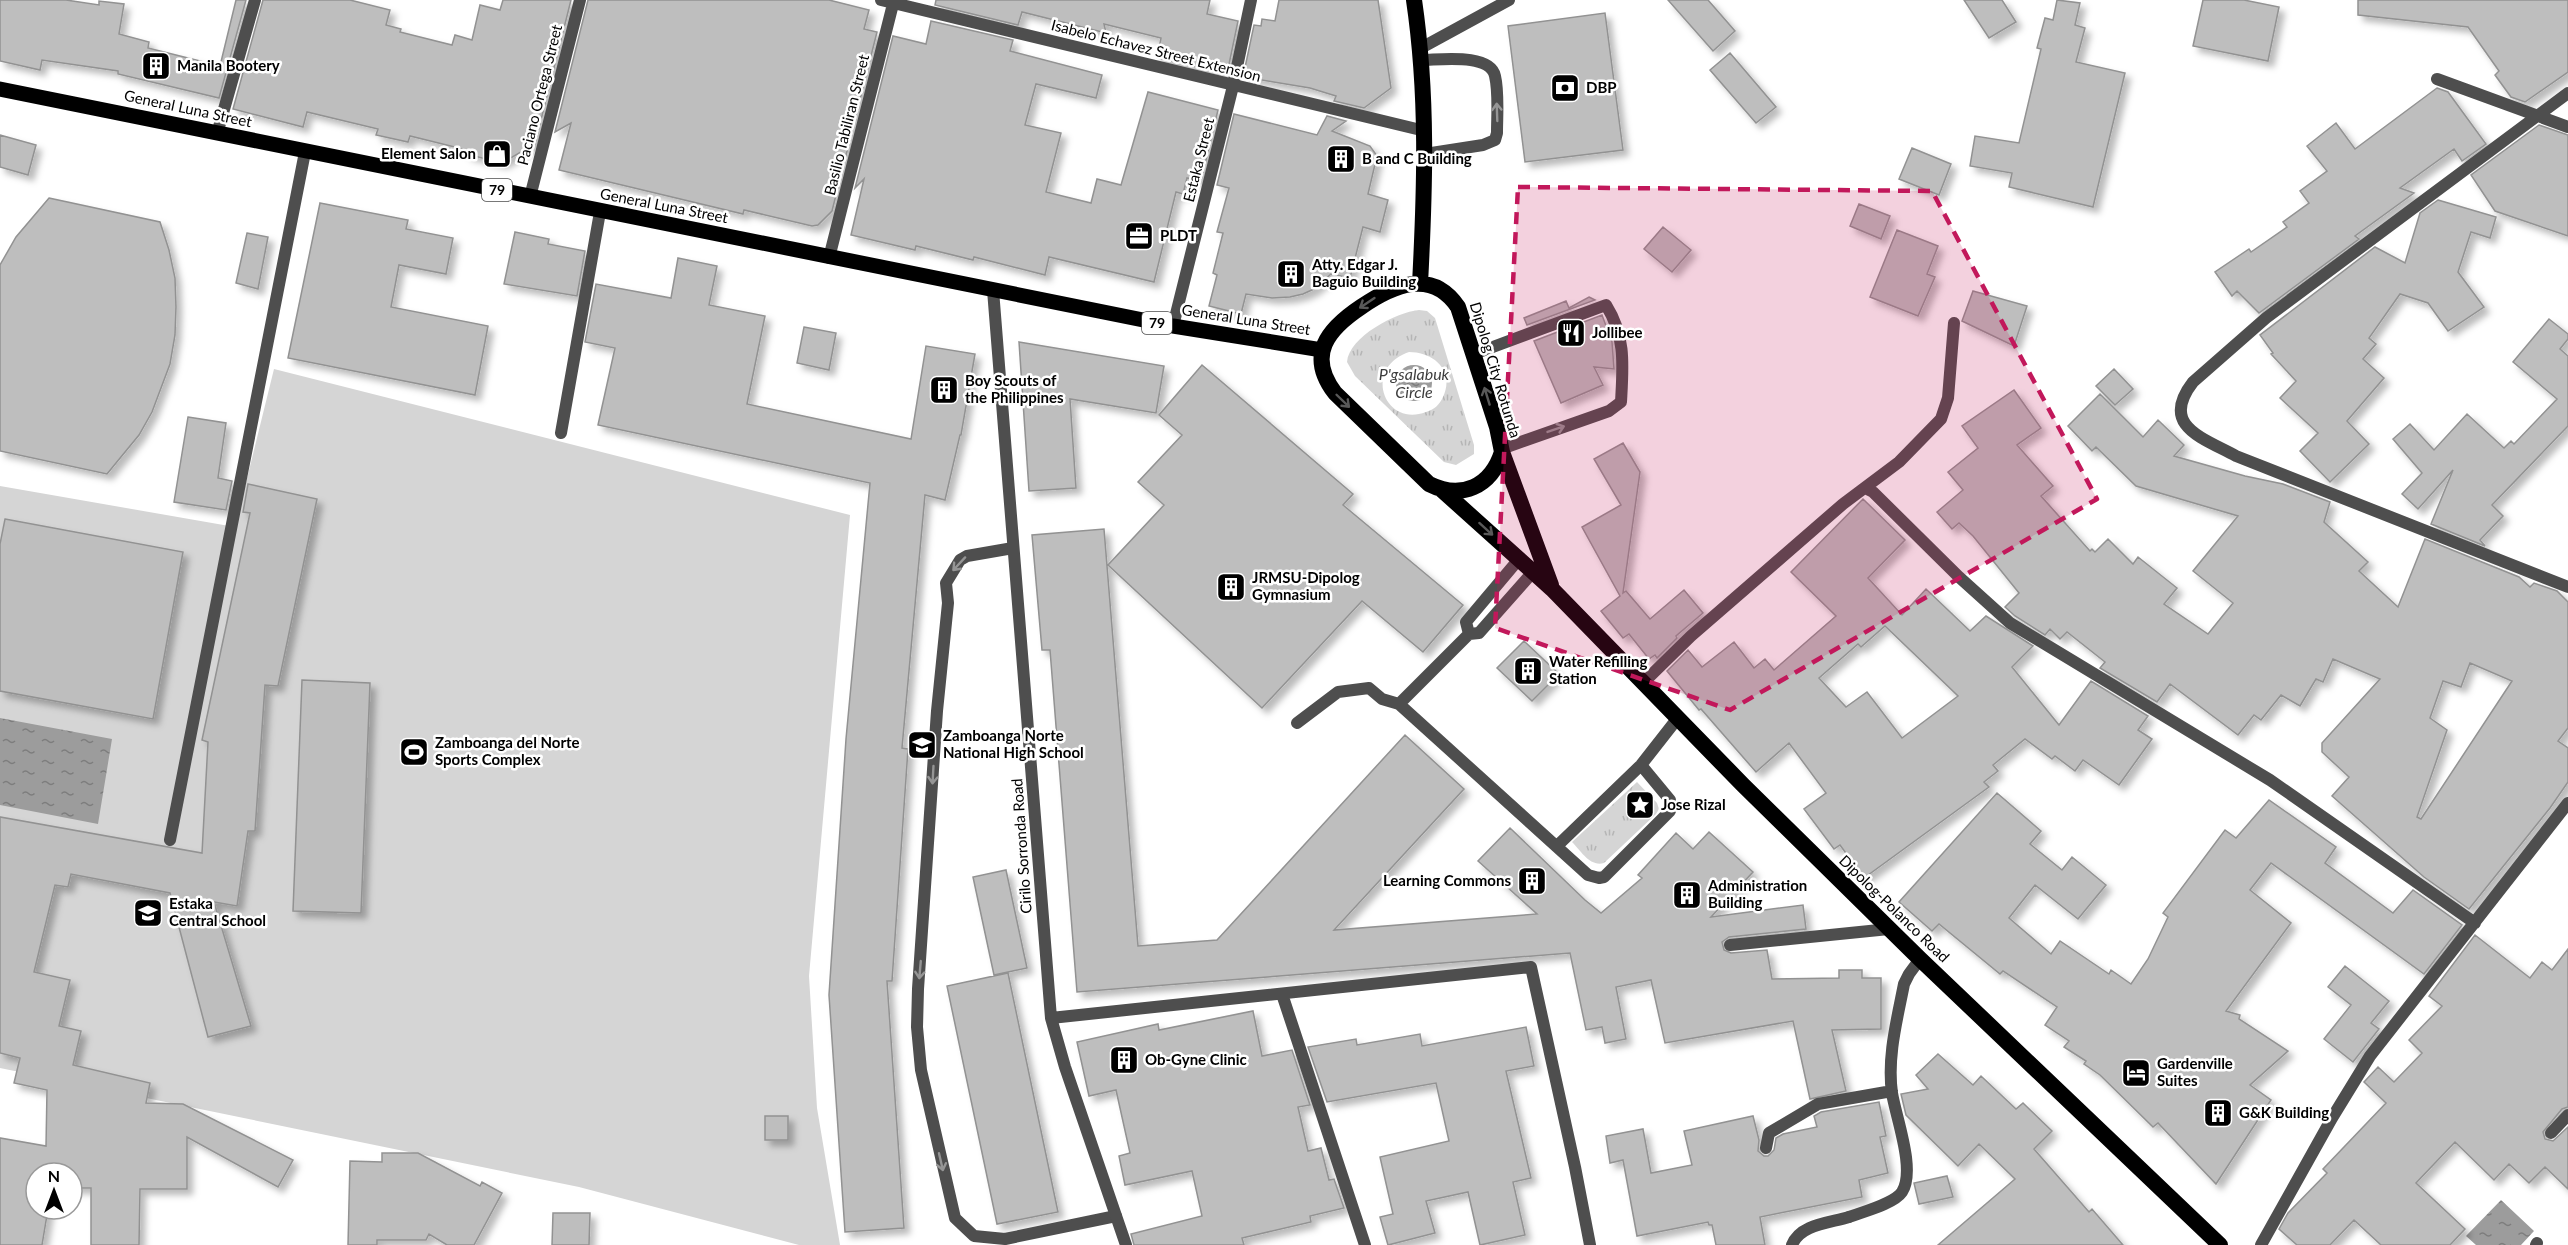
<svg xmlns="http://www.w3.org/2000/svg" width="2568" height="1245" viewBox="0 0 2568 1245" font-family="Lato,sans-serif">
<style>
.grass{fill:url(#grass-tufts);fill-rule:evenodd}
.pitch{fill:#d5d5d5}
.water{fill:url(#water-ripples)}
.building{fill:#bebebe;stroke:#929292;stroke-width:1.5;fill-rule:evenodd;filter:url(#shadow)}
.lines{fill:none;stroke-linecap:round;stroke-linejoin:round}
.service{stroke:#4e4e4e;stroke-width:12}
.minor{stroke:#4e4e4e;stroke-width:12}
.primary{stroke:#000;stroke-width:15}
.trunk{stroke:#000;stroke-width:16}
.oneway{stroke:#959595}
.oneway2{stroke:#595959}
.marked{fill:#c2185b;fill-opacity:0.2;stroke:#c2185b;stroke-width:4.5;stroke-dasharray:12 8;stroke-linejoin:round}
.labels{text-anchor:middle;stroke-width:5;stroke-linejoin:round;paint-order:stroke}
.shield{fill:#fff;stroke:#4c4c4c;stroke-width:1.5}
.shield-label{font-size:14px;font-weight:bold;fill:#000}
.street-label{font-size:15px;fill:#000;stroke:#fff}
.poi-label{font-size:15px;font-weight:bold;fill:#000;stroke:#fff;text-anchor:start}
.water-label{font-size:16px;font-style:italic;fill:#3d3d3d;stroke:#fff}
</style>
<defs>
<pattern id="grass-tufts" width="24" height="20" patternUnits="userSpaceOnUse" patternTransform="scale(1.5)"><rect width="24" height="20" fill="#d5d5d5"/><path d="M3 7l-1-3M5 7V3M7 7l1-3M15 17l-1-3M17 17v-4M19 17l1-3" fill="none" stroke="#b5b5b5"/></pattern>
<pattern id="water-ripples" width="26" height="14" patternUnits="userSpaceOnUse" patternTransform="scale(1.5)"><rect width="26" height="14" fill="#9c9c9c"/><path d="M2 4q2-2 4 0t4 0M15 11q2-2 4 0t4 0" fill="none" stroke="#7d7d7d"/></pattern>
<filter id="shadow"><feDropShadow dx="5.5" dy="5.5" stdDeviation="3" flood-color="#0004"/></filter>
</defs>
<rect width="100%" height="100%" fill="#fff"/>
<path class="grass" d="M1419,310l8,1 8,7 39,127v9l-18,11 -12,-3 -89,-86 -8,-14c2,-25 49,-50 72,-52zM1409,352c25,0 46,19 34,45 -3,7 -9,13 -17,15 -42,16 -64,-44 -17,-60z
M1637,782l20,21 2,6 -3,5 -52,49c-14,4 -23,-12 -32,-21z"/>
<path class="pitch" d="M274,369l576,146 -41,461 8,132 23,137h-41l-220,-58 -579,-119v-582l235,41z"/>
<path class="water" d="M1396 383a18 18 0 1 1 36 0a18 18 0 1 1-36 0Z
M0,718l112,21 -14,85 -98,-19z
M2501,1200l33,31 -13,14h-45l-10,-9z"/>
<path class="building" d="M0,0h66l33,5v-4l25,3 -5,30 30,8 -1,6 72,18 16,-66h10l-27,98 -101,-24v-3l-76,-11 -2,10 -40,-9z
M263,0h87l40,10 -4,15 15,4 -1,3 52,13 3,-10 17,5 8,-35 20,5 3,-10h68l-36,144 -33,19 -36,-9 1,-4 -57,-14 -2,6 -32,-7 2,-6 -71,-17 -4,15 -70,-18z
M588,0h241l40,10 -5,19 13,3 -45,179 -14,14 -6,1 -68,-16 -1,4 -184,-44 12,-47 -16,9z
M936,0h274l-3,14 31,7 -11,53 -70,-16 4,-20 -57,-14 2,9 -84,-21 -4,13 -83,-20z
M1279,0h99l13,88 -27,20 -30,-7 2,-5 -26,-8 -67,-11 11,-52 7,1 1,-7 13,2z
M1668,0h40l27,31 -22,20z
M1964,0h38l14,22 -27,16z
M2057,0l23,3 -5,22 10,3 -9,34 49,11 -32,134 -84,-20 3,-14 -42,-7 5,-30 44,7 22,-94 -4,-1 8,-30 8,2z
M2203,0h41l35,7 -11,54 -75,-15z
M2358,0h210v72l-43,30 -14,-5 -16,-22 4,-4 -31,-44 -110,-12z
M1605,13l18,137 -98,12 -17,-136z
M931,21l82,19 -3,11 92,24 -6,23 -60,-14 -11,41 36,8 -15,59 45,11 6,-24 24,6 27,-93 70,18 -17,71 -14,-3 -4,16 -7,-2 -22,90 -105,-25 -4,18 -71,-18 -1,3 -57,-14 -1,4 -64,-15 13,-56 -9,9 38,-152 33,8z
M1730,53l46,54 -20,16 -46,-53z
M2437,88l11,4 38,52 -24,17 -8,-12 -54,39 14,5 -59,43 4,3 -100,74 -22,-22 -5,5 -17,-24 34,-23 2,3 36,-25 -4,-5 26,-19 -9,-12 27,-20 -20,-25 29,-23 19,26z
M1234,114l83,21 10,-19 19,5 -14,10 38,15 7,10 -9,38 20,6 -8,32 -17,-5 -13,51 -19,-4 -17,15 -11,5 -13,3 -18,1 -26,-4 -5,20 -32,-8 8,-31 -4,-2 10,-40 -6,-1 12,-44 -12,-3z
M2539,125l29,10v101l-73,-25 -24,-36z
M0,135l36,10 -8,30 -28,-8z
M1912,148l39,16 -12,31 -40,-16z
M49,198l111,24 9,28 6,28 1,29 -1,28 -5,29 -18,48 -13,23 -32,39 -107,-23v-186l16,-28z
M2438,200l58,17 -6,21 -19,-6 -13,40 26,35 -36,24 -20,-28 -28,-9 -31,44 7,6 -13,15 21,19 -37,43 22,23 -39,38 -30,-31 18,-18 -38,-35 16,-17 -25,-27 2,-1 -13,-18 115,-88 30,16 15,-50z
M320,203l88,17 -2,9 47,9 -7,36 -47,-9 -8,42 97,19 -13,69 -187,-37z
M1859,204l31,12 -9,23 -31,-13z
M1663,227l28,23 -19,22 -28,-23z
M1897,230l41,16 -11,28 8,3 -17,39 -48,-19z
M515,232l34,7 -1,5 37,7 -8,45 -73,-12z
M247,233l21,4 -10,52 -22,-6z
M678,258l39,8 -8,39 56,11 -18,88 164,35 15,-93 49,8 -14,81h-1l-15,65 -20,-5 -23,253 6,1 -16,232h-5l17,247 -59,4 -16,-237 17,-256 24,-256 -272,-58 17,-77 -30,-6 11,-58 75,14z
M1973,291l54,15 -13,40 -52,-25z
M1589,297l6,3 -68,25 -3,-7 42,-17 3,7z
M1602,315l10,27 2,27 -20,-2 9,18 -42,18 -27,-62z
M2549,319l19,15v5l-8,10 8,7v70l-76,79 11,11 -23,24 5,6 -54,-22 22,-54 -35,39 -16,-15 20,-21 -29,-34 17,-15 24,26 33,-36 37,34 7,-7 3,3 43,-45 -44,-37z
M804,327l32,6 -7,37 -32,-7z
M1019,342l145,24 -8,47 -86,-14 6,89 -47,3z
M1202,365l151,129 -10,11 120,100 -40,47 -61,-51 -100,107 -154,-143 56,-60 -26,-23 44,-47 -23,-20z
M2114,369l19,20 -18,16 -19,-19z
M2014,390l27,38 -24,17 36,41 -12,10 49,55 2,-2 3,3 13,-13 25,25 5,-7 39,31 -13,16 44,30 25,-31 -40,-32 45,-55 -102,-30 -40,-39 -4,4 -24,-25 32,-32 43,43 15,-17 26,25 -10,11 71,20 38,8 47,18 -6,20 44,40 -9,9 39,36 27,-68 94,38 11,10 4,-4 23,8 11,11v126l-10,13 10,7v34l-18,26 -81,101 -45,-32 -92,-81 17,-19 -27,-25v-9l58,-64 -47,-20 -10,23 -7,-3 -16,27 -19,-11 -20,25 -7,-5 -16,20 -68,-51 -13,18 -57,-34 5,-6 -38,-30 -7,7 -10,-10 -5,6 -30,-19 -10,-9 14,-14 -46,-57 -14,-13 -7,6 -15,-17 26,-22 -15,-18 30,-24 -16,-22zM2470,663l42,18 -91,138 -4,-2 30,-87 -17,-12 13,-37 18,6z
M188,417l38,6 -8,55 14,3 -6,29 -52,-8z
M1623,443l17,29 -17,121 3,-2 24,28 34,-29 19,23 -27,23 1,2 -20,20 -2,-3 -6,4 -20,-25 -6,4 -22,-27 19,-15 -38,-69 39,-22 -27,-46z
M248,484l69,15 -39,187 -13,-1 -10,146h-7l-11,75 -23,-4 37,124 -43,11 -38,-144 -99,-19 -3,13 -13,-2 -21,87 36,8 -11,46 22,5 -8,34 77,18 -4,20 37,1 110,56 -15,27 -91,-50v52h-47l-1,56h-48v-57h-19v-15h-36v36h12l-6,36h-42v-107l46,8 1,-56 -33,-7 6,-25 -20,-5v-236l202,36 6,-111 -6,-2 48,-227 -7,-1z
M1863,499l42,41 -37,38 34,37 24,-26 44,42 16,-15 47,30 -21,21 47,58 32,-44 57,35 -10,14 14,9 -33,46 -36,-25 -8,11 -20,-15 -3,3 -27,-20 -32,26 5,6 -14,11 5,5 -125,91 -24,-33 -6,4 -30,-40 22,-16 -37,-50 -33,29 -55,-63 -2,1 -32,-39 21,-21 14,17 32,-25 20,26 11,-9 9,11 62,-54 -45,-44zM1885,626l73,70 -56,42 -35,-46 -21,15 -27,-29 39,-34 3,3z
M5,519l178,33 -30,167 -153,-28v-147z
M1104,529l34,417 79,-6 188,-205 59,54 -130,141 203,-16 -59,-53 32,-33 75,72 16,13 41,-35 -4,-3 38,-42 17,16 16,-17 44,40 -42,45 92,-12 3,24 -77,8 -7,5 2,8 7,3 36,-3 5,29 67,-1v-8h23v8h19v51l-49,1 14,61 -36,8 -17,-78 -128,22 -14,-63 -35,7 10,52 -21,4 -3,-16 -16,3 -16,-77 -493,39 -27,-342h-8l-10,-115z
M1524,641l35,33 -27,27 -35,-33z
M302,680l68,3 -9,230 -68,-2z
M1997,793l44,38 -11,13 32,26 10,-13 34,28 -28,34 -43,-34 -26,33 42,36 9,-13 49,33 2,-4 20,14 17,-25 20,-42 -5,-4 62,-83 11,8 33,-38 67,47 -11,16 68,50 20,-23 49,35 -38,49 -153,-111 -21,27 41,33 -65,88 14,4 -1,4 49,32 -38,34 21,15 -55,84 -58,-61 -5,4 -53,-52 -16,-11 2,-3 -22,-14 5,-6 -24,-16 12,-18 -54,-36 -3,3 -61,-50 -7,7 -33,-29z
M1006,870l21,98 -33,7 -21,-98z
M2475,935l55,43 12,-16 10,8 16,-21v158l-6,2 -19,23 2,7 8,2 15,-14v62l-23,-22 -16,16 -20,-19 -15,16 -39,-38 -39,41 49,46 -15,16h-69l-27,-25 -24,25h-33l-18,-16 9,-16 39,-40 -4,-4 63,-66 -22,-21 14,-15 16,15 28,-29 -13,-13 33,-34 -13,-10z
M2345,966l44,35 -18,22 8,6 -26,33 -29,-23 27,-34 -23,-18z
M1008,973l50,239 -61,12 -50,-238z
M1253,1011l9,45 30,-6 18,55 -12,2 10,44 13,-3 8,32 5,-1 10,29 -34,8 1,6 -69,16 2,7h-110l-3,-11 71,-18 -10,-45 -67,14 -6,-29 11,-3 -14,-63 -27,6 -12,-54 81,-18 1,6z
M1526,1027l8,39 -28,5 25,107 -18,4 12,53 -45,10 -12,-53 -42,9 9,32 -47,12 -8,-28 13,-3 -13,-57 69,-16 -13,-58 -109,19 -19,-55 48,-8 1,6 63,-11 2,12z
M1938,1054l35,31 8,-9 35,33 7,-6 29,28 -18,18 55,63 3,-3 31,36h-185l77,-66 -36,-35 -21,22 -52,-51 -5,-21 27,-5 -12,-14z
M1879,1102l7,34 -6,1 8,36 -29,7 3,17 -102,20 5,28h-49l-4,-20h-3l-1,-3 -71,14 -14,-76 -13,3 -4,-27 37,-7 8,44 41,-8 -8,-34 69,-15 6,24 -1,11 6,5h4l6,-6 2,-12 7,-4 34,-7 -3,-11 7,-4z
M765,1116h23v24h-23z
M382,1153h36l62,33 2,-4 20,11 -28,52h-27l-18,-11 -3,6h-49v5h-29l2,-84 32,1z
M1947,1176l6,21 -34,7 -5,-21z
M553,1213h37l-1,32h-37z"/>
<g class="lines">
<path class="service" d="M1422,60c18,0 68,-7 73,16 4,17 2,39 2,57l-2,7 -12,5 -58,9
M1474,354l132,-49c20,32 17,60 15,97l-12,9 -108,38
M561,433l39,-221
M1013,548l-46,8 -7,4 -14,23 2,20 -11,108 -19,278 -1,38 4,43 34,148 19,18 31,3 111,-23
M1469,634l-3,-12 53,-63
M1399,704l189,171 11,3 5,-1 66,-66v-11l-29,-35
M1297,723l41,-31 31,-4 13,11 17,5 70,-70 10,-1 54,-61
M170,840l135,-688
M1557,846l84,-81 36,-46
M1792,1245c8,-21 38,-22 57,-28"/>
<path class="minor" d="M881,0l544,131
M1421,48l88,-48
M2437,79l131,48
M2568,93l-302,225 -73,64c-34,44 10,56 43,74l332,131
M217,134l38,-134
M530,197l50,-197
M829,258l65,-258
M993,290l58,728 14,49 61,178
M1173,326l60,-240 18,-86
M1865,488l8,4 86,85 51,46 260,157 205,143
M1643,683l48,-47 152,-132 56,-42 42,-43 7,-21 6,-75
M1730,945l159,-16
M1282,994l83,251
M1051,1018l480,-51 44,200 15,78
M2551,1133l17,-18
M1766,1148l3,-15 49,-29 74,-13
M1849,1217c13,-5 45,-13 53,-25 14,-22 -6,-74 -10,-99 -5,-36 5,-73 12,-109l5,-10 11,-15
M2261,1245l71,-127 38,-62 198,-253
M2536,1245l1,-2"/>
<path class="primary" d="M0,89l1173,237 149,24"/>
<path class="trunk" d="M1414,0c14,95 11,188 6,284
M1502,452c-11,35 -41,48 -73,32l-94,-91c-29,-38 -7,-64 26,-86 32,-22 71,-39 97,0l39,120 5,25 49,133
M1442,490l110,99 191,196 177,174 300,286"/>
</g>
<defs><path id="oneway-shaft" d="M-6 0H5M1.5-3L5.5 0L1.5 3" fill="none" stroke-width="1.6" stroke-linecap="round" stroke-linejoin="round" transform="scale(1.5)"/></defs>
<g class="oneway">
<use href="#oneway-shaft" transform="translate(1497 112) rotate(-92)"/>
<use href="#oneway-shaft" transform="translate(1556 429) rotate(-19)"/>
<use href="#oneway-shaft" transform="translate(959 564) rotate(133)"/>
<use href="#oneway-shaft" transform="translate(933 775) rotate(93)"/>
<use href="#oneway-shaft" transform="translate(920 970) rotate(95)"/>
<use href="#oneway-shaft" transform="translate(941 1162) rotate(77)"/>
</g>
<g class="oneway2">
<use href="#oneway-shaft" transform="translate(1367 303) rotate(146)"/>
<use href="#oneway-shaft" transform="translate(1487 396) rotate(-107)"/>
<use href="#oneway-shaft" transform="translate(1343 401) rotate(44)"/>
<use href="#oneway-shaft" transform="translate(1486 529) rotate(42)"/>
</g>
<path class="marked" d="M1518,187l414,4 165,308 -367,211 -235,-82z"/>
<defs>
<g id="building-square" transform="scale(1.5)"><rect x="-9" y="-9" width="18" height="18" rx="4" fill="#000" stroke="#fff"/><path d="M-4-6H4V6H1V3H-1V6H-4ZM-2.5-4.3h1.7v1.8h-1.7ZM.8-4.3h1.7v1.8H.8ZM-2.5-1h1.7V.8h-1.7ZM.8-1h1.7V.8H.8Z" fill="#fff"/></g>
<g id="bank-square" transform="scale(1.5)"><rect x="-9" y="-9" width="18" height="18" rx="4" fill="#000" stroke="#fff"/><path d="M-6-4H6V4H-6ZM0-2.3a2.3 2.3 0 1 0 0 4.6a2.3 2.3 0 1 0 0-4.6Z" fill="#fff"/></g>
<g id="shop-square" transform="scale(1.5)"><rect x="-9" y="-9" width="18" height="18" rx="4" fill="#000" stroke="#fff"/><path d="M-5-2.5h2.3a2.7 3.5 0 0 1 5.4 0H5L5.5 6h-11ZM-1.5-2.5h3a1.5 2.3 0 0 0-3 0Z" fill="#fff"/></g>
<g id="office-square" transform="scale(1.5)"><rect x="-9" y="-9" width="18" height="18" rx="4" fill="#000" stroke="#fff"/><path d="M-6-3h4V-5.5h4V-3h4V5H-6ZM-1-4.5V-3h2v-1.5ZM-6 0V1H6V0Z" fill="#fff"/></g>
<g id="restaurant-square" transform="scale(1.5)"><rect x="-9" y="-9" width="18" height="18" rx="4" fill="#000" stroke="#fff"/><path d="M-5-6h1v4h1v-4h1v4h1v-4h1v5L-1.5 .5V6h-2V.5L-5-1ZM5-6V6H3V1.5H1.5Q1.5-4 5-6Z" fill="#fff"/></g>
<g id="school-square" transform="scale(1.5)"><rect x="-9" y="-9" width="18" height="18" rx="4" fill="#000" stroke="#fff"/><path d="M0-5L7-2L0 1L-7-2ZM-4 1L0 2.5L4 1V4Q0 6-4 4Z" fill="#fff"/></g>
<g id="stadium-square" transform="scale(1.5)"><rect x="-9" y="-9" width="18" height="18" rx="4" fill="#000" stroke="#fff"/><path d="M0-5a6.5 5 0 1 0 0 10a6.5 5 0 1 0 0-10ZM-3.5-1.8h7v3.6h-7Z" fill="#fff"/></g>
<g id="sight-square" transform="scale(1.5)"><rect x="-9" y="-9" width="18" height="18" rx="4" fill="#000" stroke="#fff"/><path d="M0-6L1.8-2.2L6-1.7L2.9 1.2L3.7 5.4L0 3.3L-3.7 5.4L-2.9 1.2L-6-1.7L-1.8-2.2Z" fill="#fff"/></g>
<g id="hotel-square" transform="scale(1.5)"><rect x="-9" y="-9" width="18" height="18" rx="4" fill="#000" stroke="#fff"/><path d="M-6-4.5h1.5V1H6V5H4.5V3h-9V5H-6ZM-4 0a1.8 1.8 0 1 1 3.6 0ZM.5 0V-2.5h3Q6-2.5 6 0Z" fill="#fff"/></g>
</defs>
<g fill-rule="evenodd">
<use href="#building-square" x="156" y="66"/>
<use href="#bank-square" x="1565" y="88"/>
<use href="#shop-square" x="497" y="154"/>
<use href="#building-square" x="1341" y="159"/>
<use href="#office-square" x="1139" y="236"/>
<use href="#building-square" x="1291" y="274"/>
<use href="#restaurant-square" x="1571" y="333"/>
<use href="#building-square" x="944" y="390"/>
<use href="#building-square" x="1231" y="587"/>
<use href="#building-square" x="1528" y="671"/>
<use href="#school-square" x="922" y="745"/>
<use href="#stadium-square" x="414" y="752"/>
<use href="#sight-square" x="1640" y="805"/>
<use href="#building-square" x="1532" y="881"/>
<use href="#building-square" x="1687" y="895"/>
<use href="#school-square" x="148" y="913"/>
<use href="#building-square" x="1124" y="1060"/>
<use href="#hotel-square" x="2136" y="1073"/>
<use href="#building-square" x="2218" y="1113"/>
</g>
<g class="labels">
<g class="shield">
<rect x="482" y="179" width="30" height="22" rx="4.5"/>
<rect x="1142" y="312" width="30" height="22" rx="4.5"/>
</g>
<g class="shield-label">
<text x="497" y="195">79</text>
<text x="1157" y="328">79</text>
</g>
<g class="street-label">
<text transform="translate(1156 51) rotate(14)" y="5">Isabelo Echavez Street Extension</text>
<text transform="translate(540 95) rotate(-76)" y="5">Paciano Ortega Street</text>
<text transform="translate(188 109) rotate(12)" y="5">General Luna Street</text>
<text transform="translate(847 125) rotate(-76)" y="5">Basilio Tabiliran Street</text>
<text transform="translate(1199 160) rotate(-76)" y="5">Estaka Street</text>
<text transform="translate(664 206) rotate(11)" y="5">General Luna Street</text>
<text transform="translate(1246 320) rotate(9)" y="5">General Luna Street</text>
<text transform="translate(1495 370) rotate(73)" y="5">Dipolog City Rotunda</text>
<text transform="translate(1022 846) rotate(-94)" y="5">Cirilo Sorronda Road</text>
<text transform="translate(1894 909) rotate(44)" y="5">Dipolog-Polanco Road</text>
</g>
<g class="poi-label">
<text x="177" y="71">Manila Bootery</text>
<text x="1586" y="93">DBP</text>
<text x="476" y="159" text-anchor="end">Element Salon</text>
<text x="1362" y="164">B and C Building</text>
<text x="1160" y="241">PLDT</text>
<text x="1312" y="270">Atty. Edgar J.<tspan x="1312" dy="17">Baguio Building</tspan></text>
<text x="1592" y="338">Jollibee</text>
<text x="965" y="386">Boy Scouts of<tspan x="965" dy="17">the Philippines</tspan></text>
<text x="1252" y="583">JRMSU-Dipolog<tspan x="1252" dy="17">Gymnasium</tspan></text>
<text x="1549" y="667">Water Refilling<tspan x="1549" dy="17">Station</tspan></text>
<text x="943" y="741">Zamboanga Norte<tspan x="943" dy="17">National High School</tspan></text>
<text x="435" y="748">Zamboanga del Norte<tspan x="435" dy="17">Sports Complex</tspan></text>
<text x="1661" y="810">Jose Rizal</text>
<text x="1511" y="886" text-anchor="end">Learning Commons</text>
<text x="1708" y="891">Administration<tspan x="1708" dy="17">Building</tspan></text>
<text x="169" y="909">Estaka<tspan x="169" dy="17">Central School</tspan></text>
<text x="1145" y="1065">Ob-Gyne Clinic</text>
<text x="2157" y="1069">Gardenville<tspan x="2157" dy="17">Suites</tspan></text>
<text x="2239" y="1118">G&amp;K Building</text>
</g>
<g class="water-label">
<text x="1414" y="380">P'gsalabuk<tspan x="1414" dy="18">Circle</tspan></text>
</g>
</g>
<g transform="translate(54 1191)"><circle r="28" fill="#ffffff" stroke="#999999" stroke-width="1.5"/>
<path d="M0-4.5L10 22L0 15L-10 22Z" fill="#000000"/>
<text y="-9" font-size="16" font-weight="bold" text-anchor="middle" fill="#000000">N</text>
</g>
</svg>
